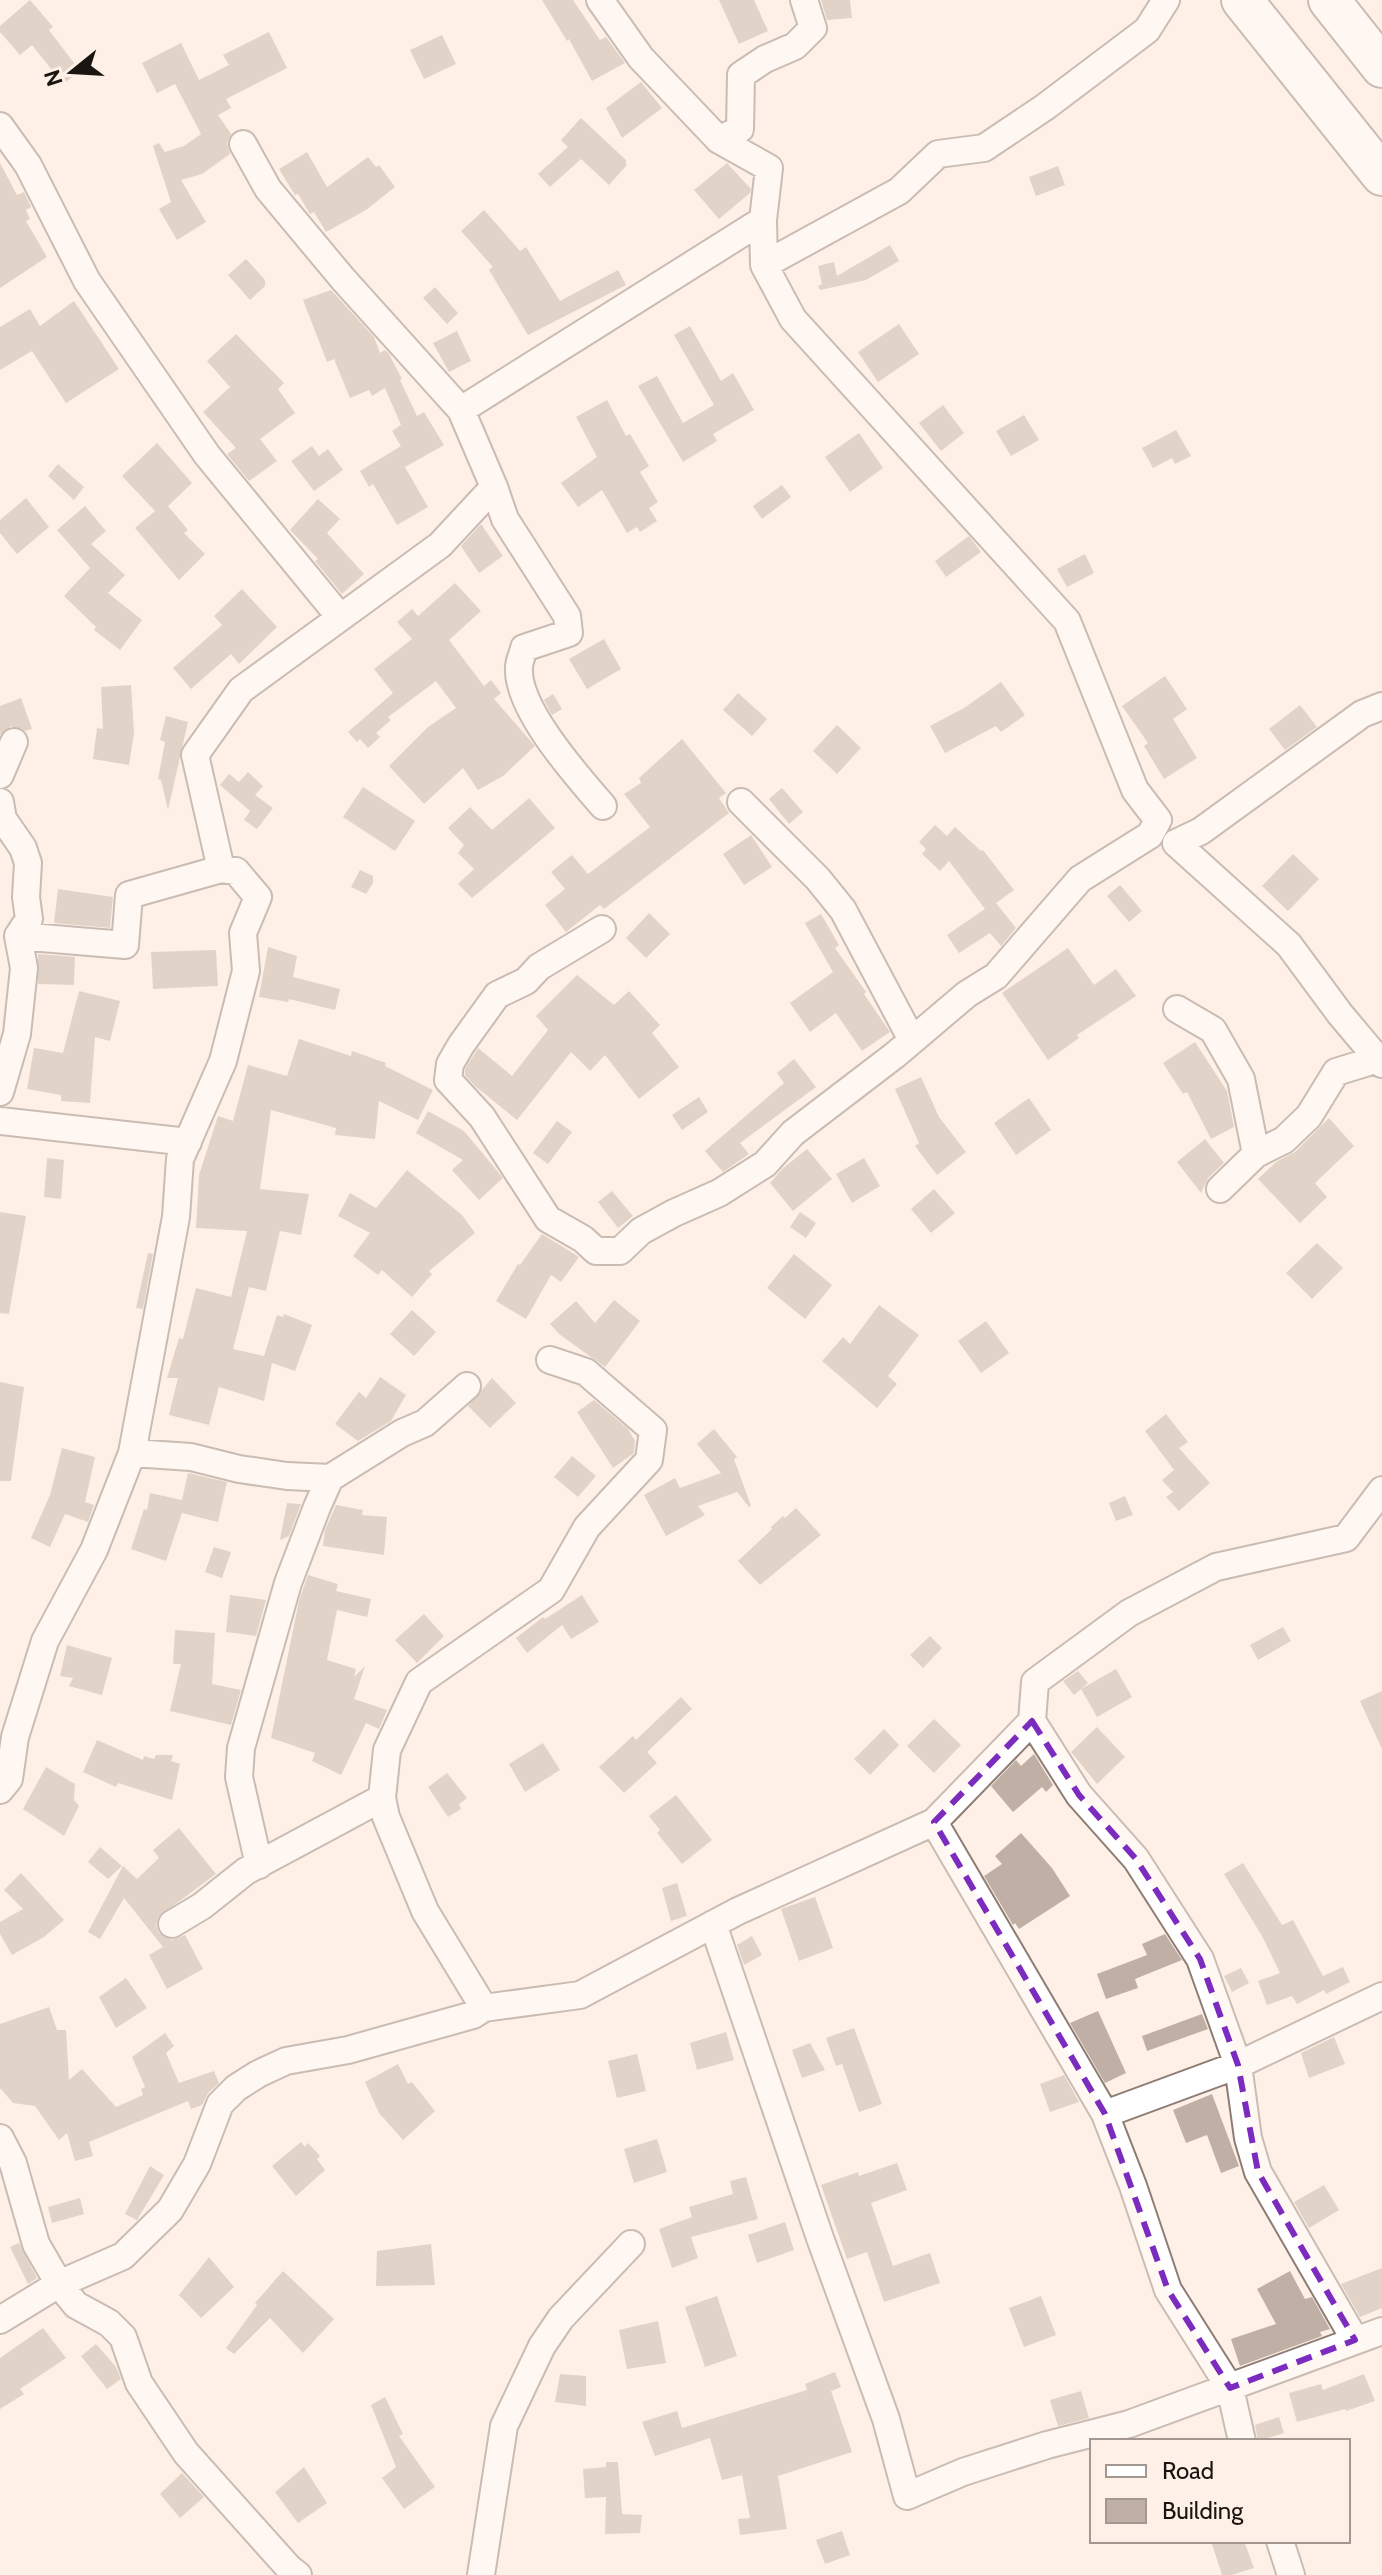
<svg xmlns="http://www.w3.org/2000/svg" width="1382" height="2575" viewBox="0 0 1382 2575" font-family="Cabin,sans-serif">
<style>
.building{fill:#c0afa5}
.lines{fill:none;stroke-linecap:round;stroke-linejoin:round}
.minor-casing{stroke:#8d7d74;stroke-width:30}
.highway-casing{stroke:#8d7d74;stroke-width:44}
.minor{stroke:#fff;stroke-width:26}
.highway{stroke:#fff;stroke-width:40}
.marked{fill:none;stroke:#7b2cbf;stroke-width:6;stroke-dasharray:16 10;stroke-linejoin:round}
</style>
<rect width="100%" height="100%" fill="#fef0e7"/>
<path class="building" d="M30,0l23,27 -4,3 31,41 -17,13 -31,-39 -12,10 -20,-23v-6z
M542,0h31l27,40 6,-3 19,26 -33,18 -23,-42 -2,2z
M719,0h35l14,31 -29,13z
M821,0h29l2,18 -25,2z
M269,32l18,36 -61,31 5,9 -13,7 13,19 -4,9 3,11 -28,20 -21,6 25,42 -29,18 -18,-31 12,-7 -18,-56 6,-3 6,9 19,-6 17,-12 -26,-50 -18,9 -15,-30 39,-20 18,37 30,-15 -6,-10z
M442,35l14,29 -32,15 -14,-29z
M641,82l21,26 -40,30 -16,-30z
M581,118l45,42v6l-17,19 -28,-26 -31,28 -12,-13 30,-27 -7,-7z
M307,152l20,35 41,-30 8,10 3,-2 16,22 -29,23 -40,22 -12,-20 -4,2 -12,-20 -3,1 -16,-26z
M0,163l17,32 7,-3 7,15 -5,3 4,9 -4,2 21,36 -47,31z
M727,163l24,26 -1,4 -31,26 -25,-29z
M1058,166l7,19 -29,11 -7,-19z
M484,210l36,41 6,-4 34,54 58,-31 8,15 -98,50 -39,-65 4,-3 -32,-36z
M890,245l9,16 -33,19 -46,10 -2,-4 4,-2 -4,-18 16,-4 3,14z
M246,259l19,21v6l-15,14 -22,-25z
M435,287l23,26 -11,11 -24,-26z
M331,290l43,47 6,16 5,-3 4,4 13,25 -2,1 17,36 7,-4 20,33 -39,22 23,40 -31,18 -24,-41 -4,3 -9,-16 41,-25 -9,-15 9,-6 -16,-37 -13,8 -3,-6 -19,8 -16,-39 -7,3 -24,-62z
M74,301l45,68 -53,34 -34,-52 -32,19v-43l30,-18 10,17z
M899,324l20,30 -41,28 -20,-30z
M690,326l31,55 12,-8 21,37 -41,24 4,7 -34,21 -45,-76 19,-10 26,47 31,-18 -40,-70z
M457,331l14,30 -22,11 -16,-29z
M236,334l48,49 -6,6 17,24 -35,26 17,22 -28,20 -22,-27 9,-6 -33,-36 27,-25 -23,-26z
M607,400l19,36 4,-2 19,32 -9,6 18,30 -9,6 8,13 -17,11 -3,-5 -10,6 -25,-43 -24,17 -17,-24 36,-26 -21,-40z
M943,405l21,28 -23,18 -22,-28z
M1024,415l15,25 -28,16 -15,-25z
M1176,430l15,26 -16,8 -3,-6 -19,10 -11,-20z
M859,433l24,35 -33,24 -25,-35z
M157,443l35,40 -24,23 20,24 -4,3 21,21 -26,26 -44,-52 20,-17 -33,-35z
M312,446l7,10 9,-7 15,21 -29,21 -23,-30z
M58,464l26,23 -10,13 -26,-24z
M782,485l9,12 -29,22 -9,-13z
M26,498l23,29 -32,27 -17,-21v-13z
M318,499l22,20 -13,14 37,41 -22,20 -27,-33 3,-2 -28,-29z
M85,506l21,25 -15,13 34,31 -17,18 34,27 -22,30 -26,-20 2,-3 -32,-31 26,-28 -33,-38z
M481,524l22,32 -24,17 -18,-27z
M969,536l12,16 -35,25 -11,-16z
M1085,554l9,19 -27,14 -10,-18z
M455,583l26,28 -32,29 35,46 7,-6 10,13 -7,6 41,47 -32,30 -25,14 -15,-22 -39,36 -35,-38 39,-39 28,-19 -20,-27 -48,36 3,3 -15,13 4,4 -12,11 -8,-9 -3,3 -9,-10 45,-39 -19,-24 38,-30 -15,-17 15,-13 6,7z
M242,589l35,38 -38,37 -8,-10 -40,35 -18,-21 49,-43 -8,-9z
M604,639l17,30 -34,20 -18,-30z
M1165,676l22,33 -14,10 24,39 -33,21 -20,-33 4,-3 -26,-37z
M1001,682l24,33 -24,17 -5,-6 -51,27 -15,-27 34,-18z
M131,685l3,48 -5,32 -36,-6 4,-31 6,1 -2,-42z
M738,693l29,26 -15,17 -29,-26z
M553,694l9,15 -10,6 -8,-15z
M21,698l11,31 -7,2 -14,-5 -11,9v-29z
M1300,705l17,22 -32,23 -16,-21z
M166,716l22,6 -20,88 -7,-30 -3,-1 7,-37 -5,-2z
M837,725l24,23 -24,26 -24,-23z
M682,739l44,54 -7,5 10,15 -125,96 -4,-4 -34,27 -21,-27 20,-16 -14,-17 21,-17 16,19 62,-47 -26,-33 17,-11 -2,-5z
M248,772l15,14 -8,9 18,13 -16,21 -13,-9 6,-9 -30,-26 9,-11 10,8z
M363,787l52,34 -20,30 -52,-34z
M782,788l21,24 -14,12 -20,-25z
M529,798l26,30 -83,70 -14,-14 16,-15 -16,-16 6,-8 -16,-17 22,-21 22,23z
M935,825l12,11 8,-9 26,24 2,-1 31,40 -18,13 20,25 -15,18 -11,-13 -31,20 -12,-18 38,-26 -36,-48 -9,10 -18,-17 4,-5 -7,-7z
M751,835l21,32 -28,18 -21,-31z
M1293,854l26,25 -31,32 -26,-25z
M360,870l13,6v7l-7,11 -15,-7z
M1120,885l22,26 -13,11 -22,-26z
M58,889l55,8 -3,31 -56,-5z
M649,913l21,21 -24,24 -20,-20z
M821,914l18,31 -4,3 31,44 -2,2 26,38 -28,19 -26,-38 -26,19 -20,-29 43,-31 -28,-49z
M268,947l29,9 -4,21 47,12 -5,21 -46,-11 -1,3 -29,-5z
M1068,948l26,37 22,-16 20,27 -59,39 2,3 -31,22 -46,-67z
M216,950l2,36 -65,3 -2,-37z
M38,954l37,3 -1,28 -36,-1z
M577,975l37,30 15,-14 31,34 -8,8 27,34 -40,32 -34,-44 -15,16 -19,-19 -54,68 -42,-34 -10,-11v-6l13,-21 34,28 36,-46 -12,-14z
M79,991l41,10 -10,40 -15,-4 -5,66 -29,-2v-6l-34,-6 7,-41 29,5z
M299,1039l52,17 1,-5 34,12 -1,3 48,24 -15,30 -39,-19 -4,38 -40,-4 1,-7 -65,-18 -11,79 49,5 -8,41 -21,-4 -14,60 -17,-4 -16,62 31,7 13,-41 6,2 1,-3 28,11 -17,46 -23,-8 -8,38 -45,-14 -10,38 -40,-10 9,-37h-11l12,-40 4,1 13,-51 35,9 16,-66 -51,-3 3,-53 19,-59 15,5 15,-56 39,11z
M1195,1042l32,49 7,36 -23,12 -24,-47 -4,2 -20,-31z
M794,1059l22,28 -76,56 9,11 -26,18 -18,-21 79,-68 -7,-10z
M921,1077l18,40 27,35 -29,23 -22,-29 4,-3 -24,-54z
M699,1097l9,15 -26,18 -10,-15z
M1029,1098l22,32 -35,25 -22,-32z
M428,1111l36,20 39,47 -24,22 -27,-30 11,-10 -47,-27z
M1329,1118l25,28 -39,37 12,14 -27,26 -42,-44 18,-17 19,-10z
M557,1121l15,11 -24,32 -15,-11z
M1205,1139l19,24 -16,15 -7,15 -24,-31z
M807,1149l25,30 -39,32 -23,-28 12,-14z
M47,1158l17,2 -3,39 -17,-2z
M864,1158l16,28 -28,17 -16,-29z
M407,1170l55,45 13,18 -46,38 3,3 -20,23 -30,-27 -4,5 -25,-19 17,-23 -32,-17 12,-23 26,15z
M934,1189l21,24 -24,20 -20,-24z
M612,1191l21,25 -15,12 -20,-26z
M0,1212l26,4 -17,98 -9,-1z
M800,1212l16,11 -10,15 -16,-11z
M542,1234l37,23 -18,25 -10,-7 -25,44 -30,-18 22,-37 2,1z
M1317,1243l26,25 -31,31 -26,-26z
M148,1253l5,1 -10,55 -7,-1z
M794,1254l38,31 -27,34 -38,-31z
M614,1300l26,21 -35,46 -46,-33 -9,-10 26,-23 19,22z
M879,1305l40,30 -31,41 9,8 -20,24 -55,-47 21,-24 7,7z
M412,1310l24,22 -22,24 -24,-22z
M986,1321l23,32 -28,20 -23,-32z
M380,1377l26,18 -15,26 -33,20 -23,-17 24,-32 7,6z
M492,1378l24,25 -26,25 -22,-22z
M0,1382l24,5 -13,94h-11z
M594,1400l34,29 7,12 -1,12 -21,15 -36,-56z
M1166,1414l22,28 -9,6 31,35 -31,28 -13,-14 7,-5 -11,-12 12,-10 -29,-39z
M714,1429l23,28 -3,2 17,47 -2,1 -12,-15 -39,14 7,9 -39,21 -22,-41 31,-17 5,10 41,-15 -24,-29z
M62,1448l33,9 -10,45 9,3 -6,17 -23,-8 -15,33 -19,-9 19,-43z
M572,1456l24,20 -18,21 -24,-20z
M188,1473l39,9 -9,40 -36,-9 -16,48 -35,-12 13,-40 3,1 3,-17 32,7z
M1125,1496l8,19 -17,6 -7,-18z
M287,1503l14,1 -12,32 -9,4z
M336,1505l27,5 -1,5 25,2 -3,38 -61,-9 2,-16z
M796,1508l25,27 -61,50 -22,-24 34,-32 -1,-2 12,-11 2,2z
M214,1547l17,5 -9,26 -17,-6z
M308,1575l30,9 -2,7 35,8 -4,18 -30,-7 -10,50 29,9 -2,8 11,-11 -11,33 33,11 -8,19 -13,-6 -25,52 -29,-14 3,-8 -44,-15 28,-137z
M230,1595l36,5 -10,36 -30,-4z
M582,1595l17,27 -28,17 -9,-14 -35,28 -11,-15 27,-21 2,2z
M424,1614l20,22 -27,27 -22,-23z
M1283,1627l8,14 -33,19 -8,-15z
M175,1630l40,3 -3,51 29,6 -10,35 -61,-14 11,-47h-8z
M930,1636l12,12 -19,20 -13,-13z
M67,1645l45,13 -10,37 -33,-9 4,-8 -13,-2z
M1116,1669l16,28 -35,20 -16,-28z
M1078,1671l10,12 -14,12 -11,-14z
M1382,1691v58l-22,-48z
M681,1697l11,12 -45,43 10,11 -33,30 -25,-26 34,-31 3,4z
M934,1719l27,26 -27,28 -27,-27z
M1097,1727l28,30 -28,27 -26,-32z
M884,1729l15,16 -29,30 -16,-16z
M97,1740l46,20 1,-4 10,3 2,-4h17l-2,6 9,3 -8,36 -54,-17 -2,4 -33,-15z
M543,1743l17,27 -35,22 -16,-28z
M1034,1754l19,31 -7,7 -4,-5 -29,25 -22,-26 25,-26 5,6z
M46,1767l29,17 -1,16 5,6 -15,30 -41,-27z
M447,1773l20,25 -8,6 2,5 -13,8 -20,-30z
M676,1795l36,45 -30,24 -25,-31 3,-3 -11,-14z
M179,1828l37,46 -58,43 -2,8 3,8 13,7 13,-5 18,34 -36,20 -18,-34 14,-8 -39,-49 -24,41 -12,-7 35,-66 14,13 22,-21 -6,-8z
M1021,1833l31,35 18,28 -51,33 -4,-6 -2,2 -29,-49 18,-12 -7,-8z
M100,1847l22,19 -14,13 -20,-17z
M1243,1863l39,62 11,-5 30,56 20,-9 7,15 -24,12 -2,-4 -27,14 -5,-8 -25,9 -9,-24 22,-8 -18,-37 -38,-62z
M21,1873l43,47 -20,17 -32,18 -12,-21v-12l23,-13 -19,-19z
M677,1883l10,33 -16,5 -9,-33z
M815,1897l18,51 -34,13 -18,-52z
M1165,1934l17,26 -47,19 3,9 -32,11 -9,-25 50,-19 -5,-11z
M752,1936l10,19 -18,10 -7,-20z
M1241,1968l8,15 -17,9 -8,-16z
M126,1978l21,30 -31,20 -17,-31z
M49,2007l8,23h9l3,50 13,-11 34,38 27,-12 -2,-6 4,-2 -13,-30 33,-24 9,13 -8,7 13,30 35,-12 5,12 -11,10 -6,12 -11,4 -3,-8 -99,41 4,14 -18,5 -8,-28 -8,7 -24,-34 -22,-3 -13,-15v-64z
M1098,2011l28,62 -21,10 -35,-60z
M1202,2014l6,15 -61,22 -5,-15z
M854,2028l28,76 -23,8 -17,-48 -6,2 -10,-28z
M726,2032l8,28 -37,10 -7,-27z
M1334,2037l11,27 -36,14 -8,-25z
M810,2043l15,27 -23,8 -10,-28z
M637,2054l9,37 -29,7 -9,-37z
M398,2064l10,20 4,-2 23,29 -32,29 -24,-27 -14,-31z
M1064,2075l15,27 -29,10 -10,-28z
M1212,2094l27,72 -18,7 -14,-38 -21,8 -13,-33z
M657,2139l10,33 -33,11 -10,-34z
M301,2142l4,5 3,-4 12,13 -3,3 8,11 -29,26 -24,-30z
M897,2163l10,27 -36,13 22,63 37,-13 10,30 -56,19 -17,-50 -20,7 -26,-74 37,-13 1,4z
M150,2166l14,9 -27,45 -12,-6z
M746,2177l12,42 -67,18 7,21 -26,10 -13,-39 33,-12 -3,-10 44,-13 -3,-13z
M1324,2185l15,25 -30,18 -15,-26z
M80,2198l4,16 -32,9 -4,-16z
M785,2222l9,28 -37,13 -9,-28z
M19,2243l18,35 -9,6 -18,-37z
M431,2244l4,41 -59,1 1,-35z
M209,2257l25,30 -33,31 -22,-23z
M1382,2268v40l-22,9 -19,-33z
M283,2271l51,48 -31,34 -33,-35 -36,36 -8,-6 31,-43 -2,-2z
M1290,2271l15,28 7,-2 18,32 -10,3 2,4 -82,30 -9,-27 45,-15 -19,-35z
M717,2296l20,60 -32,11 -20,-60z
M1041,2296l15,39 -32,12 -15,-39z
M658,2321l8,42 -39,6 -8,-39z
M43,2328l23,30 -46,31 4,5 -24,15v-51z
M96,2344l20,23 5,12 -14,10 -26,-33z
M835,2372l6,15 -10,4 21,61 -74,24 9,53 -47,6 -2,-16 12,-1 -8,-43 -20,5 -12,-42 -55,18 -13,-34 35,-11 5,17 125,-38 -2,-6z
M560,2374l26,2v30l-31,-4z
M1364,2374l11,27 -29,10 -1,-2 -48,13 -8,-29 32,-9 2,6z
M1081,2391l8,27 -31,8 -8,-26z
M385,2397l18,37 -4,2 36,51 -31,22 -22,-31 14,-11 -25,-62z
M1279,2417l5,16 -26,8 -3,-16z
M606,2462h12l4,52 20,1 -2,18 -35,1 1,-37 -21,1 -2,-29 23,-2z
M304,2467l23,36 -29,20 -23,-31z
M182,2473l22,24 -24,21 -20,-24z
M842,2531l8,24 -25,9 -9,-24z
M1211,2541h33l10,27 -22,7h-10z"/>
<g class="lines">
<g class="minor-casing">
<path id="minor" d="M600,0l41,58 78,82 50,28 -6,52 1,45 29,54 274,302 68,169 23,30 -8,15 -70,44 -84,97 -29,18 -72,61 -102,78 -28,31 -46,29 -45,20 -33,18 -21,20h-24l-13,-12 -35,-20 -66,-102 -34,-37 2,-16 11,-19 36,-50 29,-14 13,-14 63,-38
M0,126l28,39 59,116 120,174 133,162
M719,140l21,-11 1,-54 24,-16 30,-13 18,-18 -9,-28
M243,144l25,45 75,90 118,131
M764,265l135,-74 39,-37 46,-6 61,-41 102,-77 19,-30
M494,487l11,32 62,97 2,17 -45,15c-1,6 -5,13 -5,19 -3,41 58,109 84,139
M1382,706l-20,8 -161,117 -25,12 113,102 51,69 42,50
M0,775l14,-33
M0,802l3,17 20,29 5,15 -2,34 3,22 -11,17 6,32 -7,66 -17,58
M741,802l77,77 25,31 69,130
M221,869l-26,-114 46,-65 199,-145 54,-58 -33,-77 302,-190
M1177,1009l36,21 28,49 15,75
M0,1121l188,21
M1220,1189l36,-35 28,-14 25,-24 27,-44 42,-13
M132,1453l59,4 48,12 48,7 43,2
M1032,1721l47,74 57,64 64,100 38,106 10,73 10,34 97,168
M0,1790l9,-11 6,-42 30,-96 49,-91 38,-97 44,-236 4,-58 43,-98 23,-90 -3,-38 15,-36 -22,-26 -15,-2 -92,26 -4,50 -107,-9
M934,1822l171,292 28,72 35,104 62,98 12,53
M259,1865l-20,-88 2,-29 47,-165 29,-76 13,-29 72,-45 23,-10 42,-37
M172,1924l30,-18 44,-35 136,-73
M713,1924l107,314 66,181 21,77 56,-24 84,-27 82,-21 253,-93
M484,2008l96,-13 158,-84 196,-89 98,-101 3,-39 94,-69 87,-46 130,-29 36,-48
M1105,2114l133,-49 144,-69
M0,2138l13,25 23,81 23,40 17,21 33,18 14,14 16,46 47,70 103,115 9,7
M0,2320l59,-36 64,-28 47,-46 27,-46 23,-60 16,-16 22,-14 28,-13 62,-11 125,-35 11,-7 -59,-97 -39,-94 -4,-19 5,-48 32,-68 132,-92 36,-63 62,-67 4,-30 -67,-58 -36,-12
M1280,2541l11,34
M481,2575l23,-149 38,-80 19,-28 70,-74"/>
</g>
<g class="highway-casing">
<path id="highway" d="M1242,0l140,175
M1329,0l53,67"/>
</g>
<use href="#minor" class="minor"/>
<use href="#highway" class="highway"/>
</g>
<path d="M0 0H1382V2575H0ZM1032,1721l47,74 57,64 64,100 38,106 20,107 97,168 -125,48 -62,-98 -63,-176 -171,-292z" fill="#fef0e7" fill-opacity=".55" fill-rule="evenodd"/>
<path class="marked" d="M1032,1721l47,74 57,64 64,100 38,106 20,107 97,168 -125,48 -62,-98 -63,-176 -171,-292z"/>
<rect x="1090" y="2439" width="260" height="104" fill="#fef0e7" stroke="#a39891" stroke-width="2"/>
<rect x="1106" y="2465" width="40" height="12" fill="#ffffff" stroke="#a39891" stroke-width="2"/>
<text x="1162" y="2479" font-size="24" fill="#1b1511">Road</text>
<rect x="1106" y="2499" width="40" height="24" fill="#c0afa5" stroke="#a39891" stroke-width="2"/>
<text x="1162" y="2519" font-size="24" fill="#1b1511">Building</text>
<g transform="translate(72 72) rotate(252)" stroke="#fef0e7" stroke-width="6" paint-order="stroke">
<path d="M0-6L14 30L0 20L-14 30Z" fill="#1b1511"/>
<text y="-12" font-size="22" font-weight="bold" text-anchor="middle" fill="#1b1511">N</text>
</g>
</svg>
